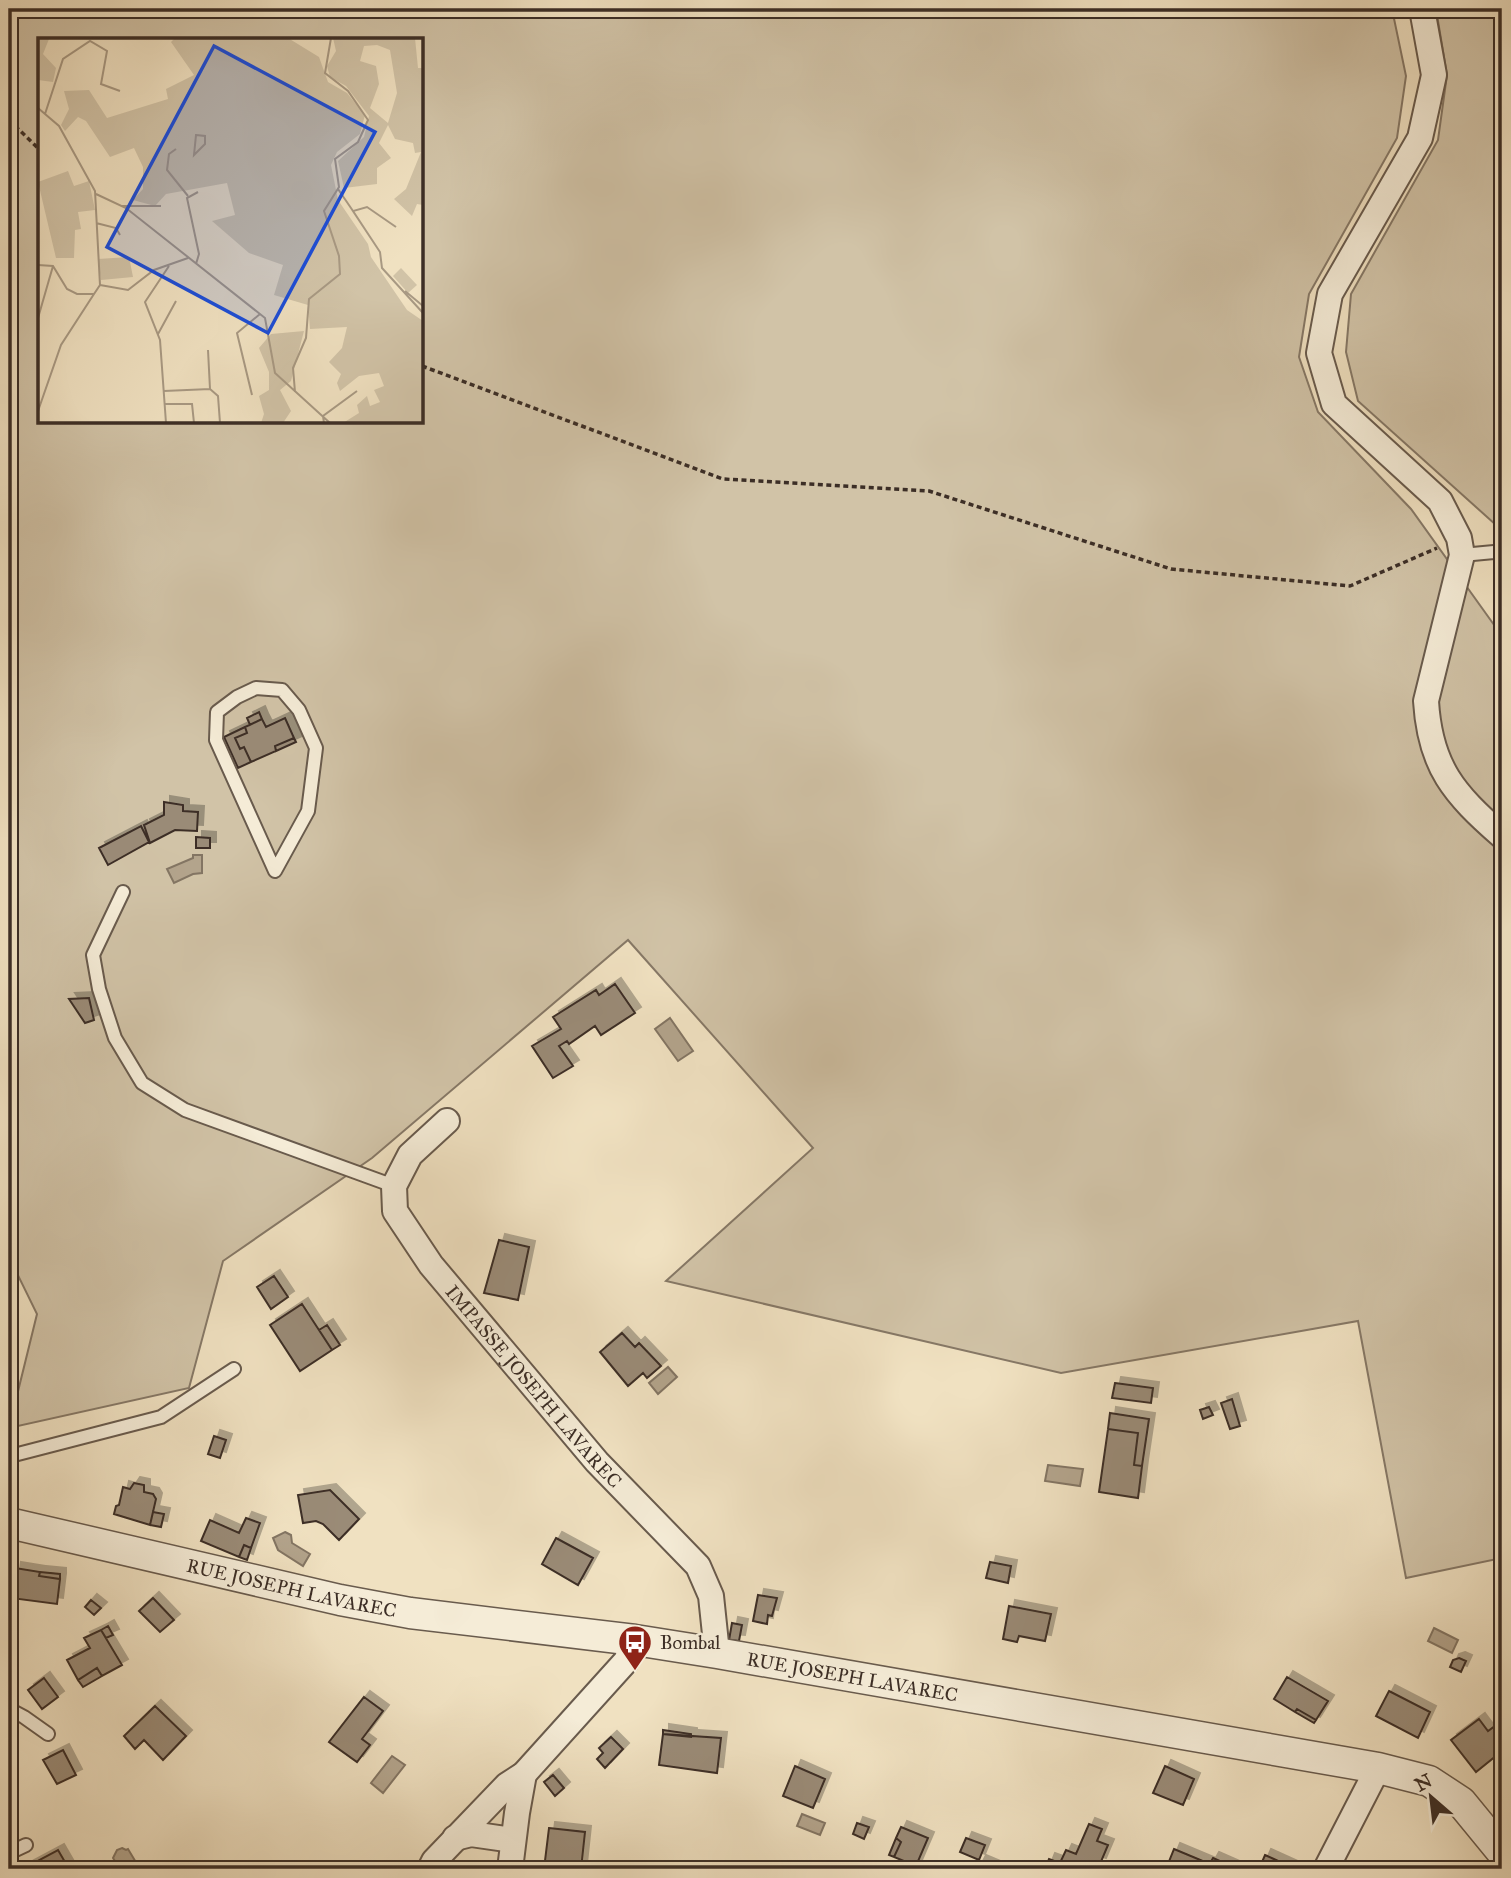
<svg xmlns="http://www.w3.org/2000/svg" width="1511" height="1878" viewBox="0 0 1511 1878" font-family="'IM FELL Great Primer',serif">
<style>
.green{fill:#d1c3a7;stroke:#867866;stroke-width:2;fill-rule:evenodd}
.water{fill:#b3a48c;stroke:#837563;stroke-width:2}
.building{fill:#9a8b77;stroke:#3c2e26;stroke-width:2;filter:url(#shadow)}
.lines{fill:none;stroke-linecap:round;stroke-linejoin:round}
.service-casing{stroke:#695b4d;stroke-width:16}
.minor-casing{stroke:#695b4d;stroke-width:28}
.tertiary-casing{stroke:#695b4d;stroke-width:33}
.path{stroke:#3c2e26;stroke-width:3.5;stroke-dasharray:5 3.5;stroke-linecap:butt}
.service{stroke:#f5ecd7;stroke-width:12}
.minor{stroke:#f5ecd7;stroke-width:24}
.tertiary{stroke:#f5ecd7;stroke-width:30}
.labels{text-anchor:middle;stroke-width:5;stroke-linejoin:round;paint-order:stroke}
.street-label{font-size:19px;fill:#3c2e26;stroke:#f5ecd7}
.poi-label{font-size:19px;fill:#3c2e26;stroke:#f5ecd7;text-anchor:start}
.inset-road{fill:none;stroke:#a89983;stroke-width:2}
.view{fill:#1d4ed8;fill-opacity:0.15;stroke:#1d4ed8;stroke-width:3.5}
.inset-edge{fill:none;stroke:#3c2e26;stroke-width:3.5}
</style>
<defs>
<filter id="shadow"><feDropShadow dx="6" dy="-6" stdDeviation="0" flood-color="#0004"/></filter>
</defs>
<rect width="100%" height="100%" fill="#f0e1c1"/>
<filter id="stains"><feTurbulence type="fractalNoise" baseFrequency=".00286" numOctaves="4"/><feColorMatrix values="0 0 0 0 .2 0 0 0 0 .09 0 0 0 0 .02 0 0 0 .5 -.17"/></filter>
<radialGradient id="worn" r=".72"><stop offset=".6" stop-color="#630" stop-opacity="0"/><stop offset="1" stop-color="#630" stop-opacity=".3"/></radialGradient>
<path class="green" d="M9,9h1383l14,67 -9,62 -88,156 -10,63 19,55 93,97 91,127v922l-96,20 -48,-257 -297,52 -395,-92 147,-133 -185,-208 -256,218 -149,103 -34,127 -180,40 28,-114 -28,-57zM40,40h382v382h-382z
M1436,9h66v512l-6,4 -138,-124 -12,-49 5,-58 87,-154 9,-65z"/>
<path class="water" d="M193,855h9v18l-9,1 -19,9 -7,-14 26,-11z
M670,1018l23,33 -15,10 -23,-32z
M668,1367l9,10 -19,17 -9,-11z
M1048,1465l35,4 -3,17 -35,-5z
M285,1532l6,3 1,8 18,11 -7,12 -25,-16 -5,-12z
M1434,1628l24,12 -6,13 -24,-12z
M392,1756l13,9 -22,28 -12,-10z
M802,1814l23,9 -5,12 -23,-9z
M122,1848l4,2 2,-1 12,20h-20l-7,-11 4,-8z"/>
<path class="building" d="M259,712l3,7 -12,6 -3,-7z
M285,718l9,20 -19,8 1,5 -25,11 -7,-15 -4,2 -5,-11 12,-5 -2,-6 17,-8 4,8z
M245,727l2,6 -12,5 5,11 4,-2 7,15 -13,6 -14,-31z
M294,738l2,4 -20,9 -1,-5z
M164,802l19,3v6l15,1 -1,19 -22,-1 -25,13 -6,-18 20,-10z
M141,826l8,16 -41,23 -9,-17z
M196,837l14,1v10h-14z
M615,984l20,29 -34,22 -6,-9 -26,18 -2,-3 -8,5 14,20 -20,12 -21,-32 29,-17 -8,-12 43,-27 3,5z
M89,998l5,22 -9,3 -16,-24z
M499,1240l30,7 -11,53 -34,-7z
M274,1276l14,21 -17,12 -14,-22z
M302,1304l30,46 -32,21 -30,-46z
M327,1325l13,20 -8,5 -13,-20z
M622,1333l13,14 4,-4 22,23 -14,12 -4,-5 -15,13 -28,-34z
M1115,1383l38,5 -2,15 -39,-5z
M1232,1399l8,27 -10,3 -9,-26z
M1209,1407l4,8 -10,4 -3,-9z
M1110,1413l39,6 -7,47 -8,-1 4,-32 -30,-4z
M1108,1429l30,4 -4,32 8,1 -4,32 -39,-6z
M214,1436l12,4 -6,18 -12,-4z
M134,1483l10,2v7l9,2 3,5 -6,26 -36,-11 2,-8 3,-1 4,-18 7,2z
M330,1490l29,29 -20,21 -16,-16 -7,-3 -13,2 -5,-28z
M153,1512l11,2 -3,13 -11,-2z
M246,1518l14,5 -9,25 -7,-3 -5,12 -38,-16 9,-21 29,13z
M556,1538l37,20 -15,27 -36,-21z
M244,1545l7,3 -4,12 -8,-3z
M990,1562l21,4 -3,17 -22,-5z
M15,1568l25,4 -1,4 21,3 -3,25 -46,-6z
M40,1572l20,2v5l-21,-3z
M758,1595l19,3 -5,18 -4,-1 -1,9 -14,-3z
M153,1598l21,22 -14,12 -21,-21z
M91,1600l10,8 -7,7 -9,-8z
M1009,1606l42,8 -6,27 -26,-5 -2,6 -14,-3z
M732,1623l10,2 -3,16 -10,-1z
M108,1626l5,9 -7,3 -5,-8z
M101,1630l21,35 -20,11 -5,-8 -19,12 -11,-20 23,-12 -6,-10z
M1459,1658l7,3 -5,11 -11,-5 3,-7z
M97,1668l5,8 -19,11 -5,-7z
M1287,1677l41,24 -12,19 -19,-11 -2,3 -21,-13z
M44,1678l14,19 -16,12 -14,-19z
M1389,1691l41,21 -12,26 -42,-22z
M364,1697l19,14 -21,28 8,6 -13,17 -28,-20z
M155,1706l31,30 -23,24 -19,-20 -9,9 -11,-13z
M1297,1709l19,11 -2,3 -19,-11z
M1479,1719l9,12 7,-5 7,10v15l-26,21 -25,-32z
M663,1730l28,4v3l-28,-3z
M663,1734l58,4 -4,35 -58,-8z
M611,1737l12,12 -18,19 -8,-9 6,-6 -4,-5z
M63,1750l13,25 -19,9 -14,-24z
M795,1766l30,13 -12,29 -30,-12z
M1165,1766l29,13 -11,26 -30,-12z
M553,1775l11,13 -9,8 -11,-14z
M857,1823l12,4 -5,12 -11,-5z
M1089,1824l13,5 -5,12 11,4 -8,19 -6,-2 -3,7 -22,-2 -1,2h-23l4,-10 11,4 6,-13 10,4z
M901,1827l27,11 -12,28 -22,-9 7,-15 -5,-4z
M549,1828l36,4 -4,37h-37z
M896,1838l5,4 -7,15 -5,-2z
M966,1838l19,7 -6,15 -19,-8z
M1174,1849l36,15 -3,5h-41z
M58,1850l11,19h-39l-2,-3z
M1265,1855l31,14h-37z
M1213,1858l25,11h-31z
M980,1861l19,8h-23z"/>
<g class="lines">
<g class="service-casing">
<path id="service" d="M1462,555l32,-3 8,3
M256,688l26,2 17,20 17,38 -8,63 -33,60 -59,-131 1,-28 20,-15z
M123,892l-30,63 6,34 16,49 27,45 43,27 209,76
M9,1458l5,-3 147,-38 73,-48
M9,1709l15,8 24,17
M9,1853l17,-8"/>
</g>
<g class="minor-casing">
<g id="minor">
<path d="M1422,9l12,66 -14,63 -90,156 -11,59 15,51 106,97 19,37 3,17 -36,146c4,66 28,93 76,135"/>
<path id="s1" d="M447,1121l-37,34 -16,31 1,25 36,54 166,197 101,104 13,30 6,57"/>
<path d="M455,1838l16,-4 42,6"/>
<path d="M430,1869l4,-8 73,-76 17,-11 102,-113 9,-21"/>
<path d="M510,1869l7,-56 7,-39"/>
<path d="M1326,1869l52,-101"/>
</g>
</g>
<g class="tertiary-casing">
<g id="tertiary">
<path id="s2" d="M9,1523l331,77 70,13 225,27 82,13 661,115 51,13 32,21 41,50"/>
</g>
</g>
<path class="path" d="M9,120l31,30
M422,366l301,113 206,12 242,78 179,17 87,-38"/>
<use href="#service" class="service"/>
<use href="#minor" class="minor"/>
<use href="#tertiary" class="tertiary"/>
</g>
<defs>
<g id="bus-pin" transform="scale(1.75)"><path d="M0 17L-7.5 6A9.5 9.5 0 1 1 7.5 6Z" fill="#8f2418" stroke="#f5ecd7"/><path d="M-5-6H5V4H4V6H2V4H-2V6H-4V4H-5ZM-3.5-4V0h7V-4ZM-3.5 1.2v1.5H-2V1.2ZM2 1.2v1.5H3.5V1.2Z" fill="#fff"/></g>
</defs>
<g fill-rule="evenodd">
<use href="#bus-pin" x="635" y="1642"/>
</g>
<g class="labels">
<g class="street-label">
<text dy="7" stroke="none"><textPath href="#s1" startOffset="334">IMPASSE JOSEPH LAVAREC</textPath></text>
<text dy="7" stroke="none"><textPath href="#s2" startOffset="290">RUE JOSEPH LAVAREC</textPath></text>
<text dy="7" stroke="none"><textPath href="#s2" startOffset="858">RUE JOSEPH LAVAREC</textPath></text>
</g>
<g class="poi-label">
<text x="660" y="1649">Bombal</text>
</g>
</g>
<g transform="translate(38 38)">
<rect width="385" height="385" fill="#f0e1c1"/>
<path d="M0,0l11,1 -6,15 13,14 -3,14 -15,-2zM137,0h113l31,19 9,25 19,11 18,22 -5,19 -23,18 -6,13 7,35 30,44 3,13 36,53 16,11v102h-80l16,-10 -2,-8 10,-9 3,10 10,-4 -6,-12 10,-4 -5,-13 -20,3 -19,15 -3,-8 4,-9 -12,-12 13,-14 5,-21 -37,2 -2,-24 -34,-10 9,-30 -34,-12 -37,-32 23,-6 -8,-32 -61,11 -11,12 -22,-6 10,-11v-22l-9,-19 -24,9 -24,-36 -8,-4 -13,14 -4,-6 8,-16 -5,-18 25,-1 18,28 61,-19 -2,-10 28,-14 -23,-33zM295,0h82l3,30h5v137l-6,-1 -5,12 -18,-17 12,-10 15,-37 -6,1 -2,-10 -18,-4 -7,-14 -9,18 12,15 -14,10v16l-33,4 -6,-27 26,-24 5,-21 -23,-30 -16,-9 -3,-11 9,-15zM339,7l13,5 7,43 -9,30 -18,-15 9,-24 -3,-18 -16,-5 4,-15zM30,133l6,15 15,-5 6,29 -17,2 3,17 -6,1 -1,28h-18l-18,-76zM91,219l4,20 -32,3 -3,-21zM363,230l16,17 -9,8 -15,-17zM266,293l-13,50 -11,9 11,21 -8,12h-22l3,-9 -5,-18 10,-6v-18l-10,-24 12,-14z" fill="#d1c3a7" fill-rule="evenodd"/>
<path class="inset-road" d="M0,70l21,18 36,65 5,94M7,76l18,-55 27,-18 17,10 -6,33 19,7M158,97l9,1v8l-11,11zM138,111l-7,5 -2,16 21,26M300,151l15,22M58,156l30,14 139,110 10,55 55,50M84,168h39M58,185l20,5 4,7M358,189l-29,-20 -14,4 27,41 2,16 41,45M158,226l3,-10 -12,-56 11,-6M0,227l15,1 14,23 10,5h17l6,-9M62,247l28,5 26,-20 34,-12M367,253l18,15M0,280l15,-52M120,296l18,-33M170,312l2,39M126,353l46,-2 8,7 2,27M257,354l-2,-24 13,-30 3,-39 31,-25 -1,-18 -15,-45 15,-24 -4,-28 23,-17 10,-22 -20,-29 -23,-18 6,-35M214,357l-15,-62 23,-19M126,366h28l2,19M0,373l23,-66 33,-51M128,385l-6,-83 -15,-38 24,-36M286,385l-1,-7 34,-25"/>
<path class="view" d="M176,8l161,86 -107,201 -161,-86z"/>
<rect width="385" height="385" class="inset-edge"/>
</g>
<rect width="1511" height="1878" fill="none" stroke="#f0e1c1" stroke-width="35"/>
<rect x="10" y="10" width="1490" height="1857" fill="none" stroke="#3c2e26" stroke-width="3.5"/>
<rect x="18" y="18" width="1476" height="1843" fill="none" stroke="#3c2e26" stroke-width="2"/>
<g transform="translate(1431 1797) rotate(332)" stroke="#f5ecd7" stroke-width="5" paint-order="stroke">
<path d="M0-5L12 26L0 18L-12 26Z" fill="#3c2e26"/>
<text y="-10" font-size="19" font-weight="bold" text-anchor="middle" fill="#3c2e26">N</text>
</g>
<rect width="100%" height="100%" filter="url(#stains)"/>
<rect width="100%" height="100%" fill="url(#worn)"/>
</svg>
